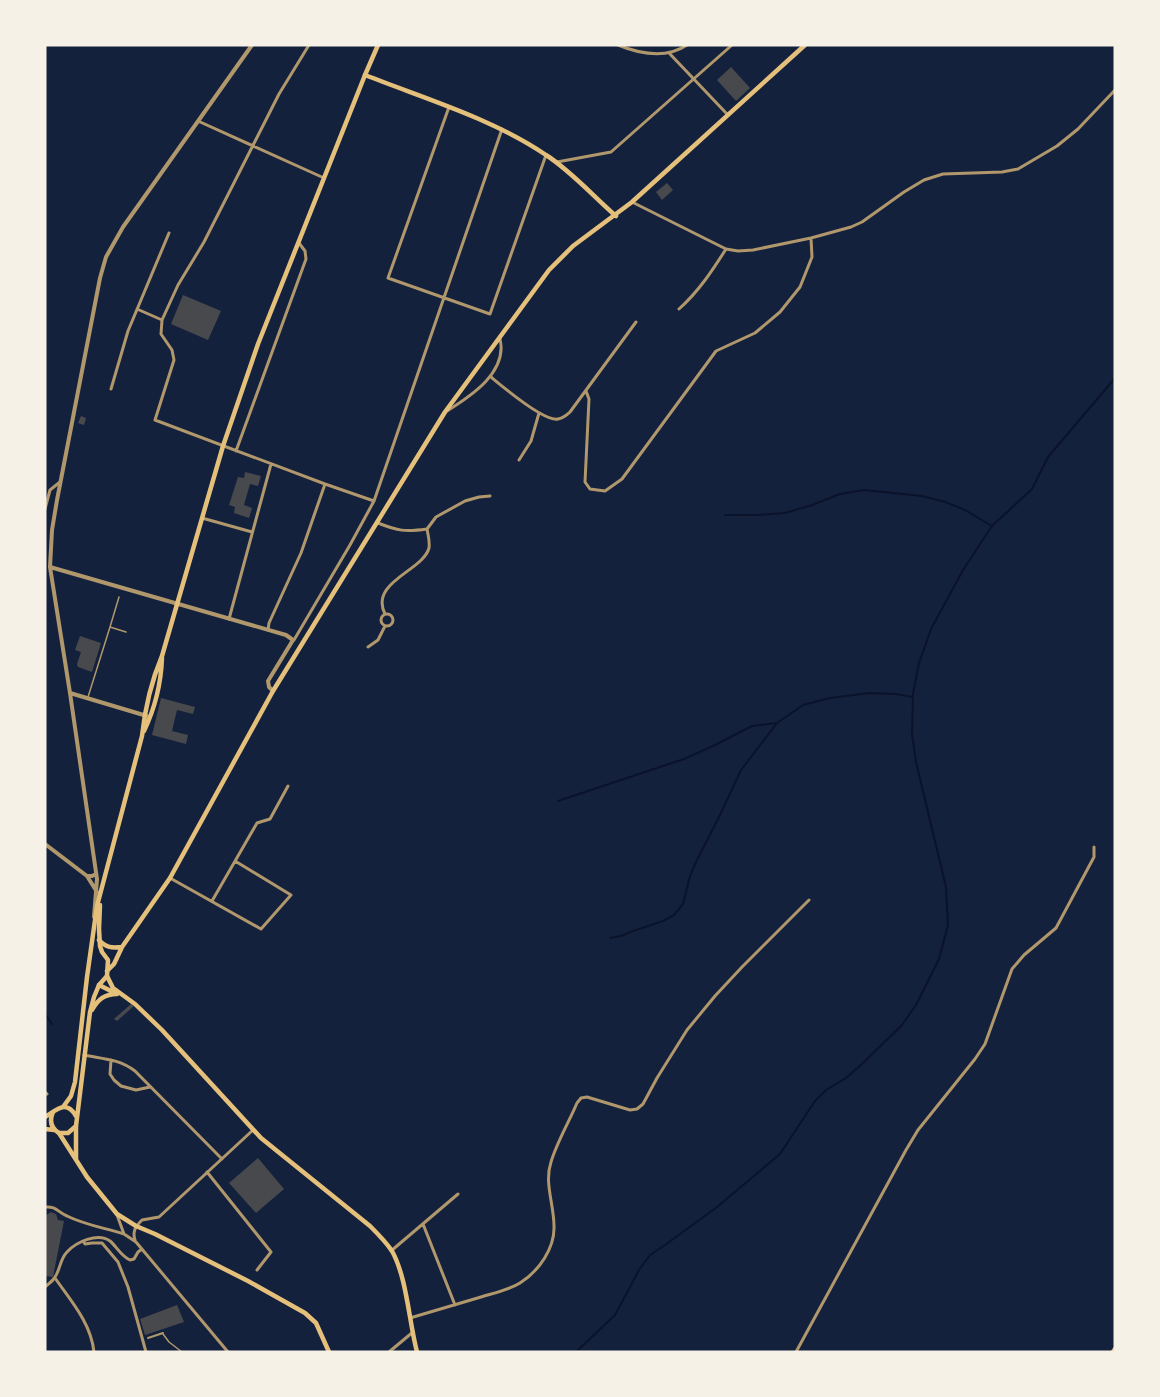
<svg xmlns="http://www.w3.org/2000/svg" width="1160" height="1397" viewBox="0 0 1160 1397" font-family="'Noto Serif',serif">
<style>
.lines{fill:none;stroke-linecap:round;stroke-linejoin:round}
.stream{stroke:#0b132b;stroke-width:2}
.building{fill:#48494c}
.service{stroke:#b1986c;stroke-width:1.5}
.pedestrian{stroke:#b1986c;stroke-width:2}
.minor{stroke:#b1986c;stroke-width:3}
.tertiary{stroke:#b1986c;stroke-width:4}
.secondary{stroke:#e5c07b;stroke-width:4.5}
.primary{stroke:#e5c07b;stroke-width:4.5}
</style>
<rect width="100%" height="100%" fill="#14213d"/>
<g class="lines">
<path class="stream" d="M725,515h34l26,-2 27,-8 28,-11 24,-4 58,6 23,6 20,8 27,16
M558,801l126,-42 31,-14 37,-19 25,-3
M610,938l11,-2 12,-5 30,-10 11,-6 9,-11 7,-28 7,-16 22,-43 22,-47 36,-47 26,-18 27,-7 39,-5 27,1 17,3
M45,1014l7,10
M576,1352l39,-37 24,-45 11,-15 15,-10 52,-38 63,-53 35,-53 11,-11 20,-12 17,-15 39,-38 14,-20 23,-46 9,-34 -2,-38 -30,-125 -4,-28 1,-40 6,-31 12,-34 32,-59 29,-44 40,-37 16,-32 67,-79"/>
</g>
<path class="building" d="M731,67l19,21 -14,13 -19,-21z
M667,183l6,7 -11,10 -6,-8z
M183,295l38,16 -13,29 -37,-16z
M81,416l5,2 -2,7 -6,-2z
M245,472l16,4 -3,10 -8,-2 -6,21 8,3 -3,10 -15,-5 1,-6 -6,-2 9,-28 6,1z
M80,636l21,7 -9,29 -14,-5 -1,-3 4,-12 -6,-2z
M161,698l34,9 -2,7 -16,-4 -5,21 16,4 -2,9 -34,-9z
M131,1004l3,2 -17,15 -3,-2z
M258,1158l26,31 -28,24 -27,-30z
M51,1212l5,2 2,6 6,1 -11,56 -8,-1v-60z
M177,1305l7,17 -39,13 -5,-16z"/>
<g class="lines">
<path class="service" d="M110,627l9,-30
M88,697l22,-70 16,5
M163,1334l6,8 13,10"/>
<path class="pedestrian" d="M148,1338l15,-5"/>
<path class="minor" d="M309,45l-30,49 -75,148 -26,43 -16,35 -1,14 11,16 2,10 -19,60 170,64 49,17
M618,45c22,9 48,14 69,0
M670,54l57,60
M449,107l-61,171 102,36 56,-159
M198,121l126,57
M557,162l54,-10 121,-107
M632,202l94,47 12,2 15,-1 58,-12 40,-11 11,-5 42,-30 20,-12 19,-6 59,-2 16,-3 39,-23 21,-17 37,-39
M137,309l25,11
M679,309c20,-18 33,-38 47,-60
M491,377c12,10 53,45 67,42 5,-1 9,-4 12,-7l66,-90
M111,389l17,-58 41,-98
M586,391l3,8 -4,83 5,7 15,2 17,-12 94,-128 39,-18 25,-21 20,-25 12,-30 -1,-19
M447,411c24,-15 61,-39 53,-72
M236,451l70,-192 -1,-8 -6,-8
M519,460l12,-19 8,-28
M45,509l5,-19 10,-8
M202,518l50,14
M378,523c20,8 27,9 49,6l9,-12 29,-16 14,-4 11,-1
M381 620a6 6 0 1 1 12 0a6 6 0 1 1-12 0Z
M385,614c-16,-32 38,-43 44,-66 1,-7 -1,-13 -2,-19
M229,619l42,-155
M268,630l1,-7 32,-70 24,-69
M294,640l56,-95 24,-44 128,-372
M368,647l10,-7 7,-14
M170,878l91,51 30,-34 -56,-34
M212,901l45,-78 13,-4 18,-33
M84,1055c20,4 35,4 51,16l87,88
M111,1060l-1,14 4,6 7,6 15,4 14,-3
M45,1092l2,2
M207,1172l64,80 -14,18
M45,1207c12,-1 12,5 22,9 18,9 38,12 57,18
M117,1215l7,19 12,8 92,110
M423,1224l32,81
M135,1240c-3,-9 1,-14 7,-20l17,-3 94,-87
M83,1241l2,3 7,-1h10l16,19 10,25 18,65
M391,1251l67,-57
M55,1278c16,23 36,45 39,74
M45,1287c3,-3 8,-6 10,-10 5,-7 5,-18 12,-25 9,-10 31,-20 43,-11 7,6 11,15 20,19l4,-1 4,-7 4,-3
M410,1318c24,-7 48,-14 71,-21 13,-4 28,-7 39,-14 19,-12 35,-35 34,-57 0,-22 -10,-43 -3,-64 6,-20 18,-40 26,-59l4,-5 6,-1 43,13 7,-1 6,-5 14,-26 30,-48 28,-34 27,-29 67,-67
M389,1352l24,-20
M796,1352l110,-202 12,-20 57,-71 10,-15 27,-75 12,-14 32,-27 38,-71v-10"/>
<path class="tertiary" d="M50,567l236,68 7,5 -25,41 1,6 4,4
M70,693l77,23
M45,844l42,32
M96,874l-4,2h-5l10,16
M94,917l3,-38 -27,-186 -20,-126 2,-37 5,-30 43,-222 6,-21 17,-30 129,-182"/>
<path class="secondary" d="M365,75c61,24 126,43 181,80 25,16 47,41 70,61
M99,940c7,8 13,8 23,7
M107,971l7,-7 8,-17 48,-69 103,-187 172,-279 104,-142 24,-24 59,-44 173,-157
M107,976l6,12 22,16 27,26 99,108 109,88c8,8 16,16 22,25 15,27 17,71 25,101
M99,985l16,8
M92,1010c6,-11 13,-16 25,-16
M59,1133l28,44 30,37 19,12 19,8 93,47 57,32 11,10 13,29
M76,1159v-33
M1113,1352l2,-3"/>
<path class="primary" d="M144,731c11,-23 17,-47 18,-73
M63,1107l8,-11 4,-14 12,-105 10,-71 45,-170c3,-28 9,-54 20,-80l61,-210 35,-102 107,-269 13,-30
M53,1112c-4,9 -2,16 6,21h9l8,-7 14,-114 4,-15 5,-12 8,-9 1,-16 -6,-8 -2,-6 -1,-17 1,-24
M45,1117c12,-7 21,-18 31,-1
M45,1129l9,1"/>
</g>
<rect width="1160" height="1397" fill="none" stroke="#f6f1e7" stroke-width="93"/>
</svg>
